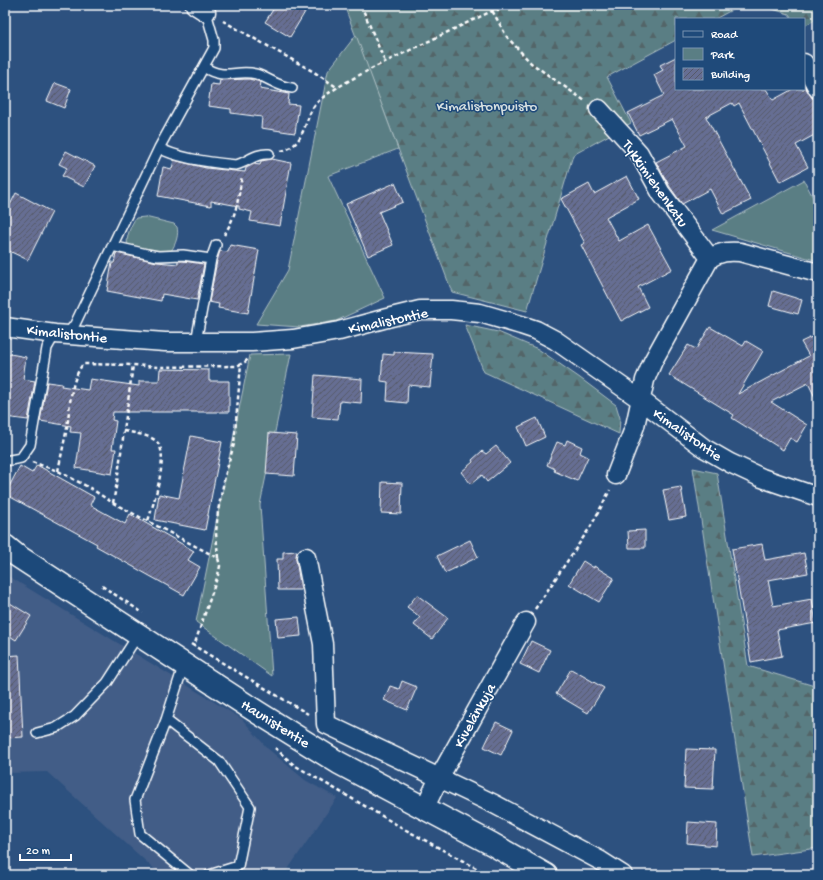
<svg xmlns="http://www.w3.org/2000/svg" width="823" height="880" viewBox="0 0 823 880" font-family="'Gochi Hand',sans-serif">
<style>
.built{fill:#425d87}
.forest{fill:url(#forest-firs);stroke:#acbec2}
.green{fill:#5a7e84;stroke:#acbec2}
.building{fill:url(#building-hatch);stroke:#fff}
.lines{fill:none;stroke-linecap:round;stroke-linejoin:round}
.service-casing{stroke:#fff;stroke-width:12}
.minor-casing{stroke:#fff;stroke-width:21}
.tertiary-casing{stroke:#fff;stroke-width:25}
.path{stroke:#fff;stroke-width:2.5;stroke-dasharray:4 3;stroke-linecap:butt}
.service{stroke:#1f4a7a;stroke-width:9}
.minor{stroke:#1f4a7a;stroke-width:18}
.tertiary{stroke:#1f4a7a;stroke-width:22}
.labels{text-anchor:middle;stroke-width:3;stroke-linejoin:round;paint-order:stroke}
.park-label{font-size:15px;fill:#d6dfe0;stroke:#1f4a7a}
.street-label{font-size:15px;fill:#fff;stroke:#1f4a7a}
</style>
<defs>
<pattern id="forest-firs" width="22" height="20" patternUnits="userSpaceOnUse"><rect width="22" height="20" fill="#5a7e84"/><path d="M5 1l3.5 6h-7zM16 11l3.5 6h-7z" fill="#536568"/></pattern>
<pattern id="building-hatch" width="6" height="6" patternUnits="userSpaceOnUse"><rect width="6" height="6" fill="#666e93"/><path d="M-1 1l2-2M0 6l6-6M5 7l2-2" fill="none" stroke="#565a68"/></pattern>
</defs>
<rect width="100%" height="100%" fill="#2d517f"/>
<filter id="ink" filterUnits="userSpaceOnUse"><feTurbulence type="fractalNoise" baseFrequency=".025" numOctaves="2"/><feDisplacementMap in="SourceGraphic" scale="8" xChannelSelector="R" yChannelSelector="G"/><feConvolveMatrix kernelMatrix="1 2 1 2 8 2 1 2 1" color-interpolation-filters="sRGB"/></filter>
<g filter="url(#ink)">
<path class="built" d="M5,574l237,145 25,29 38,32 32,18 -53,77h-123l-114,-103 -42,1z"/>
<path class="forest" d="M344,5h397l-26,14h-39v21l-69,37 24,46 -58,32 -46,156 -75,-19z
M759,5h59v13l-14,8v-7h-12l-3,-5z
M465,325l33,7 40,17 42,29 36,27 4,13 -1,16 -135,-62z
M693,468l24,5 31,193 70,21v161l-65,9z"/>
<path class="green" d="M356,35l42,114 -70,27 57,122 -49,23 -36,6 -44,-3 32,-54 40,-199z
M804,180l14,27v54l-106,-31z
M145,217l29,7 3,3c2,7 -1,17 -6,24l-8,2 -35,-7c-3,-7 3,-22 8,-28z
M291,354l-31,151 12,171 -76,-54 54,-267z"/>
<path class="building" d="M276,5h17l12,7 -15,25 -25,-15z
M676,57v32h90l7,11 20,-11h11v-4l8,13 6,1v34l-22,12 12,22 -28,15 -41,-79 -5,3 -2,-3 -26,14 45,83 -28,14 -13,-25 -28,15 -12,-17 -14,-25 31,-16 -15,-27 -33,16 -11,-22 36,-18 -10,-20 9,-5 -3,-5z
M249,79l12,3 -1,7 29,5 -1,10 11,1 -4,28 -34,-5 1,-11 -31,-4v-4l-23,-3 3,-22 8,1 1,-5z
M55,83l16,6 -7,19 -17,-7z
M66,151l29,15 -11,21 -22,-11 5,-8 -8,-4z
M272,159l19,4 -11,63 -30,-5 2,-9 -13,-3v-3l-28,-5v5l-53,-10 5,-29 9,2 2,-9 32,8 39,4 1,-4 8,-4 6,1 1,-4z
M627,176l12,23 -33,18 13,24 29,-16 24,44 -34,18 10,20 -27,14 -40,-76 4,-2 -24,-44 28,-15 5,10z
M395,183l8,19 -24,10 14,33 -25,11 -22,-52z
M16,193l36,19 -24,48 -23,-11v-34z
M230,245l29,5 -11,63 -30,-5 1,-4 -10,-2 8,-41 3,-10 8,1z
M116,253l41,9 21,2v-3h5l21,3 -7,36 -35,-6 -1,7 -54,-10 5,-28h2z
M773,291l29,9 -4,14 -29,-8z
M710,327l33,19 3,-5 17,10 -25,43 71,-38 -8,-14 17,-8v69l-10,-20 -37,19 36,23 -10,17 -7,-4 -7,12 -51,-32 2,-3 -65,-40 19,-30 8,4z
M394,352l39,2 -3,33 -22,-2 -1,18 -20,-2 1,-19 -7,-1 2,-27 11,1z
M5,353l21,4 -3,22 12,2 -7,39 -23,-3z
M160,369l49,1v11h20v31h-116l-1,8 4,1 -4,28h4l-4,25 -36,-6 5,-35 -11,-1 1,-6 -31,-5 7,-39 15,2 -1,2 27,4 2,-11 49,7v-5h20z
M315,375l47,4 -1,24 -21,-2 -2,18 -26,-2z
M537,418l8,19 -19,9 -8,-19z
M269,433l28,2 -3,41 -28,-2z
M191,436l31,6 -17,88 -50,-10 4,-26 20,4z
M567,440l15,7 -2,6 8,4 -11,24 -23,-10 1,-2 -8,-4 10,-23 8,3z
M496,446l14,17 -23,19 -5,-7 -11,9 -10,-12 12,-10 -1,-2 10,-9 4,3z
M37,465l57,32 -4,8 35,19 5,-10 64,37 -6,9 12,7 -16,28 -88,-49 1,-2 -92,-50 15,-28 12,7z
M382,482l20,1 -1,31 -20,-1z
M681,487l5,30 -17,3 -6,-30z
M645,530v18h-16l-1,-17z
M470,540l8,17 -33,16 -8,-17z
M762,544l3,16 39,-7 4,20 -40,7 5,26 39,-7 4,24 -39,7 5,26 -31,6 -19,-113z
M297,551l-1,8 5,31h-23l-1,-31h6v-7z
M583,561l11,7v-2l20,12 -15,24 -30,-18z
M417,595l31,23 -16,21 -18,-14 6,-8 -13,-10z
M5,600l26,16 -15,24 -11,-7z
M299,617l2,19 -23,2 -2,-19z
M531,641l19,9 -11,23 -19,-9z
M19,655l4,82 -18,1v-82z
M571,669l33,19 -16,25 -32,-19z
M402,681l15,6 -10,23 -23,-10 6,-14 9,3z
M496,722l17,8 -12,25 -17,-8z
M686,749l29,1 -2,39 -29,-1z
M688,822l29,2 -1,22 -29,-3z"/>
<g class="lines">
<g class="service-casing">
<path id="service" d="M204,67c20,14 33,2 52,7 13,4 22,13 36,14
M159,148c20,11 55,15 77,17 12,-3 19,-12 33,-11
M112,246l35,8 11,2 25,-1 28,4 5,-14
M67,335l8,-11 84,-176 55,-100v-8l-8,-28
M196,342l15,-83
M5,461l16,-3 9,-13 17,-97 8,-14
M184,664l-18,56 -31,80 5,34 50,41
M166,720l53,41 31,46 -12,59 -29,9
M37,733l19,-5 19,-12 32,-33 31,-48"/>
</g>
<g class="minor-casing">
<path id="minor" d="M195,5l11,7
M804,63l14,26
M599,109l40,44 22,40 49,65
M5,327l50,7 110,8h87l41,-3 46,-8 48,-13 33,-8h31l29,3 41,12 15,5 19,10 86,60 63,48 26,15 32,15 56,19
M616,475l19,-49 10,-46 8,-19 57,-103c10,-6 18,-7 30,-6l78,21
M306,557l17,87 3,80 168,80 107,57 22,14
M424,809l15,-31 87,-156"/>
</g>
<g class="tertiary-casing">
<path id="tertiary" d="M5,546l11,9 241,157 82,51 153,81 54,31"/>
</g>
<path class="path" d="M361,5l24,57
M489,5l18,32 24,26 54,38
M223,21l91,51 24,16
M281,151c23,-4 23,-30 33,-45 10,-14 55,-36 71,-44l107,-51 22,-6
M224,235c13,-20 14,-36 18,-59
M124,431c9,2 28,4 34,12 11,14 -5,62 -10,78
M32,462l26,9 32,17 23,15 105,55 2,8 -2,9 -24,71
M58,471c3,-14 6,-29 9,-43 3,-21 3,-47 16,-64l50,1 25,2 79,-1 8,-4 3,-3
M113,503l4,-21 16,-117
M218,558l-2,-25 2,-22 7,-35 9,-32 7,-80
M102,586l41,27
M535,609l56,-83 19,-36
M191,644l117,70
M275,748l19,17 112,65 83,45"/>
<use href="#service" class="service"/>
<use href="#minor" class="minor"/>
<use href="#tertiary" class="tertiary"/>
</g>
</g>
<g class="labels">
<g class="park-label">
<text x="487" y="110">Kimalistonpuisto</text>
</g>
<g class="street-label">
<text transform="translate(656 183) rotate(55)" y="5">Tykkimiehenkatu</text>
<text transform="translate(388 320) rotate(-12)" y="5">Kimalistontie</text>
<text transform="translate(67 333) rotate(6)" y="5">Kimalistontie</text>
<text transform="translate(688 434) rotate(35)" y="5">Kimalistontie</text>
<text transform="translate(474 715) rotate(-61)" y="5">Kivelänkuja</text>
<text transform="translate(276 723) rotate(32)" y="5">Haunistentie</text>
</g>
</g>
<rect width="823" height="880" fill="none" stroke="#1f4a7a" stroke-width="20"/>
<rect x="10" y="10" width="803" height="860" fill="none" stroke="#fff" stroke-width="1.5" filter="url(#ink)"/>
<rect x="675" y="18" width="130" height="72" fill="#1f4a7a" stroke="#7992af"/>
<rect x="683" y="31" width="20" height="6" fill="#1f4a7a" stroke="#7992af"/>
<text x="711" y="38" font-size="12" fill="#ffffff">Road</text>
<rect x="683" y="48" width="20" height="12" fill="#5a7e84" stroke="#7992af"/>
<text x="711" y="58" font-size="12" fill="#ffffff">Park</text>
<rect x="683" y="68" width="20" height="12" fill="url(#building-hatch)" stroke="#7992af"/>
<text x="711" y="78" font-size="12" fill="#ffffff">Building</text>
<path d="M20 854v6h51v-6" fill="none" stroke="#ffffff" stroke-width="2"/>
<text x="26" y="854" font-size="12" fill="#ffffff" stroke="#1f4a7a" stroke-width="3" paint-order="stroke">20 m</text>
</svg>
